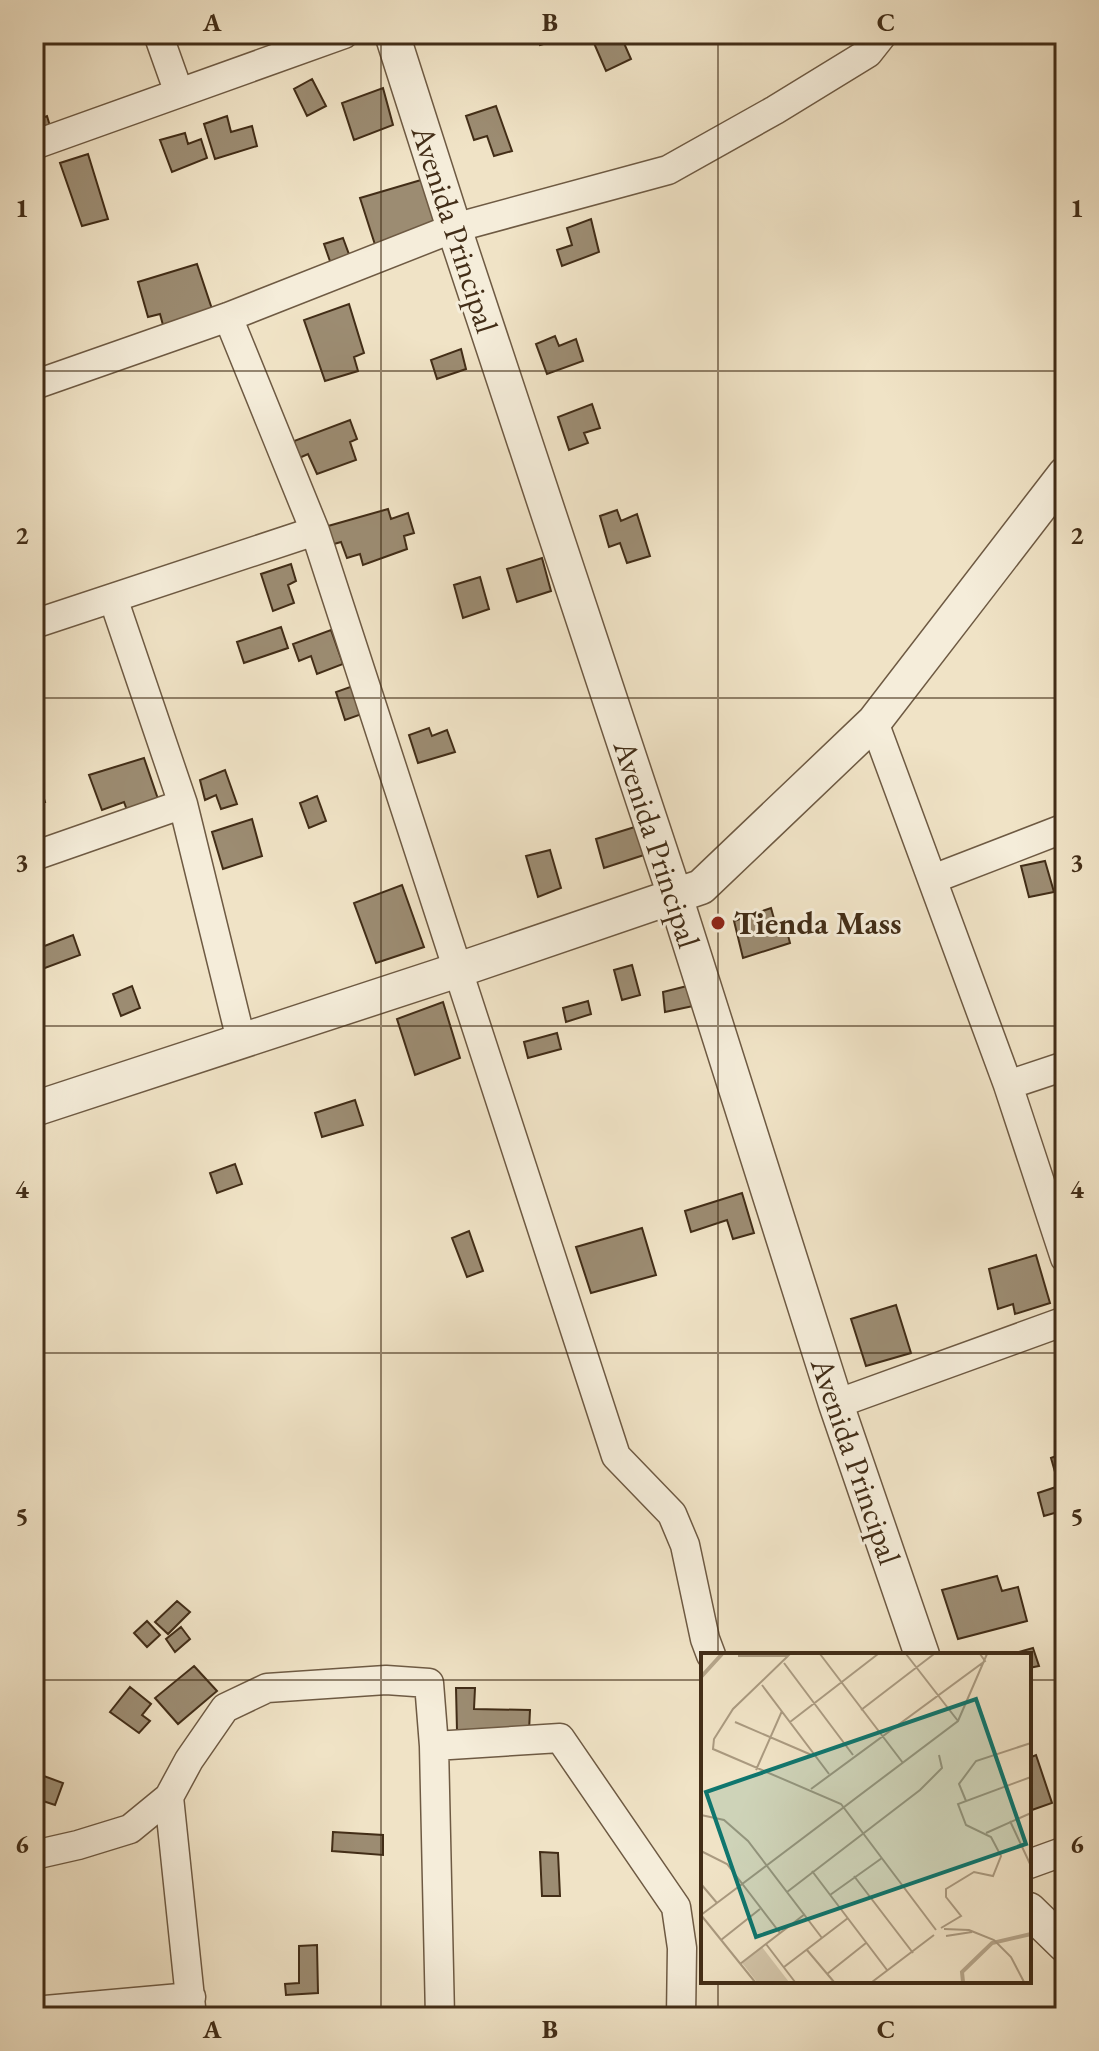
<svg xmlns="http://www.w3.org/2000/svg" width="1099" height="2051" viewBox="0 0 1099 2051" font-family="'EB Garamond',serif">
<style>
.building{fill:#9c8c72;stroke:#422d17;stroke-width:2}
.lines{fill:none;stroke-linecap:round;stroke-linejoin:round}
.minor-casing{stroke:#6e5a43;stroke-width:31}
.tertiary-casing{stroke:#6e5a43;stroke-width:37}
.minor{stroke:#f5edda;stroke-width:28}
.tertiary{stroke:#f5edda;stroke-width:34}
.grid{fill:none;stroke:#422d17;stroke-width:2;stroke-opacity:0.55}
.poi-dot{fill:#8f2418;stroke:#f5edda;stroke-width:3}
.labels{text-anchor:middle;stroke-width:6;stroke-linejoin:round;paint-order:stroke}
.street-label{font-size:32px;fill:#422d17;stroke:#f5edda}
.poi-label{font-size:32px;font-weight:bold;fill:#422d17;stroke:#f5edda;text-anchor:start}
.inset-river{fill:none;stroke:#b5a58a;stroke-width:4}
.inset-road{fill:none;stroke:#aa9a80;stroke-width:2}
.view{fill:#0f766e;fill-opacity:0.15;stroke:#0f766e;stroke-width:4}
.inset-edge{fill:none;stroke:#422d17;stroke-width:4}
.neatline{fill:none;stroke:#422d17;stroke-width:3}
.grid-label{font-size:26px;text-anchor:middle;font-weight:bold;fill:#422d17}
</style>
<rect width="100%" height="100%" fill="#f0e3c6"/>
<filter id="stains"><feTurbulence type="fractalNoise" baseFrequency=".0025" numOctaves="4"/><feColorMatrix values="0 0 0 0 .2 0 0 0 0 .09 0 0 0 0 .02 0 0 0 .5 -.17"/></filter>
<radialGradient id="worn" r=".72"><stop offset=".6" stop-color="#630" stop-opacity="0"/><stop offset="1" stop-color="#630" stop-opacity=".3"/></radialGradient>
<path class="building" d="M537,34h23l1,5 -21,6z
M590,34h30l11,25 -25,12z
M312,79l14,27 -19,10 -13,-27z
M383,88l10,37 -39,15 -12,-37z
M496,106l16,45 -18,5 -7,-20 -13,4 -8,-24z
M47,116l5,17 -18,6v-21l1,3z
M227,116l4,16 21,-6 5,20 -42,13 -11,-35z
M185,133l3,11 13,-5 6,19 -35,14 -12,-32z
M88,154l20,65 -26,7 -22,-63z
M421,180l18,53 -61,21 -18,-56z
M591,219l8,33 -37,14 -5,-16 15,-5 -5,-17z
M343,238l7,19 -19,7 -7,-20z
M197,264l17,51 -51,10 -3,-11 -12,3 -10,-35z
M349,304l15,49 -10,4 4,14 -33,10 -21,-61z
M555,336l4,10 17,-7 7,22 -36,13 -11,-30z
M461,349l5,20 -29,10 -6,-19z
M592,404l8,24 -16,5 4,10 -19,7 -11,-33z
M350,420l7,19 -7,3 6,18 -39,14 -9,-20 -9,4 -5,-17z
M388,509l3,10 17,-6 6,20 -10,3 3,13 -44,16 -3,-11 -13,4 -6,-16 -14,4 -6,-18z
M617,510l4,11 16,-7 13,42 -23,7 -7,-20 -11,4 -9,-31z
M542,558l9,33 -34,11 -10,-33z
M291,564l5,17 -8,4 6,18 -21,8 -12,-37z
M480,577l9,32 -26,9 -9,-33z
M281,627l7,21 -44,15 -7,-21z
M331,630l12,34 -26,10 -6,-18 -12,5 -6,-17z
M353,686l9,28 -17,6 -9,-28z
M429,728l3,8 15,-6 8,22 -37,11 -9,-28z
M144,758l15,44 -31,11 -4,-11 -22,8 -13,-35z
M34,767l11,35 -11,3z
M225,770l12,34 -16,5 -5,-14 -11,5 -5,-20z
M317,796l9,25 -17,7 -9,-25z
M252,819l10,37 -39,13 -11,-37z
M638,826l9,28 -43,14 -8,-29z
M550,850l11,38 -23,9 -12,-41z
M1045,861l9,31 -25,5 -8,-31z
M402,885l22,62 -48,16 -22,-60z
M771,908l5,18 9,-3 5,20 -47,15 -9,-37z
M73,935l7,20 -46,17v-22z
M632,965l8,30 -18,5 -8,-30z
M695,984l3,21 -33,7 -2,-20z
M132,986l8,22 -19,8 -8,-22z
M588,1001l3,13 -25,8 -3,-14z
M443,1002l17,56 -45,17 -18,-56z
M557,1033l4,16 -33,9 -4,-16z
M355,1100l8,25 -41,12 -7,-24z
M235,1164l7,20 -25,9 -7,-20z
M742,1193l12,40 -21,6 -6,-19 -36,12 -6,-21z
M642,1228l14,47 -65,18 -15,-46z
M469,1231l14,40 -16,6 -15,-39z
M1036,1255l14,48 -35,11 -2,-10 -15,5 -9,-40z
M896,1305l15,48 -45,13 -15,-47z
M1065,1453v57l-21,6 -6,-23 21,-7 -8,-28z
M997,1576l5,15 16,-4 9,34 -69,18 -16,-49z
M177,1601l13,11 -22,22 -13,-12z
M147,1621l13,14 -13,12 -13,-14z
M181,1627l9,12 -15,13 -9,-13z
M1033,1648l6,18 -10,2v-13h-21z
M194,1666l23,25 -39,33 -23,-26z
M130,1687l21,17 -9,11 8,6 -11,12 -29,-21z
M456,1688h19l-1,21 56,1 -1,21h-72z
M1036,1755l16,48 -23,8v-53z
M41,1775l22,8 -8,22 -21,-7z
M333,1832l50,3v20l-51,-4z
M540,1852l18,1 2,43h-18z
M317,1945l1,48 -32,2 -1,-11 14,-1v-37z"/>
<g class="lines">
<g class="minor-casing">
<path id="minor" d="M158,34l21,59
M34,145l310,-111
M228,317l87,214 301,925 56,58 13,31 20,94 6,16
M34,385l194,-68 226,-89 214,-58 107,-60 93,-57 15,-19
M113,598l70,206 58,236
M34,624l281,-93
M874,722l134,363 57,173
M34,856l149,-52
M933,879l132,-51
M1008,1085l57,-19
M836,1404l229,-83
M434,1746l126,-8 116,169 6,41 -1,69
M169,1797l23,220
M34,1855l44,-10 52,-16 39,-32 20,-37 36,-52 42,-20 119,-8 43,3 5,63 6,271
M1029,1864l36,-13
M34,2011l157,-14"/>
</g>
<g class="tertiary-casing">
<path id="tertiary" d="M392,34l62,194 221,668 161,508 86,251
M34,1109l424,-139 243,-83 173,-165 191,-248
M1029,1910l36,35"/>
</g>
<use href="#minor" class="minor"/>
<use href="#tertiary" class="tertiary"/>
</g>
<path class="grid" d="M381,34v1983M718,34v1621M34,371h1031M34,698h1031M34,1026h1031M34,1353h1031M34,1680h669M1029,1680h36M718,1981v36"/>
<circle class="poi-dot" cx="718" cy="923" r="8"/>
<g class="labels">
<g class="street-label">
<text transform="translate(455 229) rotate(72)" y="11">Avenida Principal</text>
<text transform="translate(657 844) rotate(72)" y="11">Avenida Principal</text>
<text transform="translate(856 1461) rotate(71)" y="11">Avenida Principal</text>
</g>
<g class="poi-label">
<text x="734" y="934">Tienda Mass</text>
</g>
</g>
<g transform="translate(701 1653)">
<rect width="330" height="330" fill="#f0e3c6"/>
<path d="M61,294l27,35h-32l-15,-19z" fill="#d2c4a8"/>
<path class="inset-river" d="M0,24l21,-23M262,329l-1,-10 30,-29 39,-9"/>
<path class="inset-road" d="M89,1l-57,55 -19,30 -1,10 128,55 95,126M119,1l83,109M205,1l52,67M37,3h51M83,10l69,92M61,32l67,89M160,57l73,-56M34,69l79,34M89,69l88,-68M55,117l26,-59M110,136l174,-128 -5,-7M265,148l-7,-17 17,-23 55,-18M0,162l23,5 24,21 74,97M309,168l21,45M285,180l45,-20M0,198l26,13 53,69M111,218l75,99M153,223l59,77M0,231l16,19M86,239l133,-102 22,-22 -3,-13M129,242l52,-37M0,262l257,-194 29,-67M0,262l54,67M240,275l20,-12 -15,-19v-8l28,-17 19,4 8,-20 -10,-19 -25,-12 -8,-21 73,-27M243,276l25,1 25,10 17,17 13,25M245,283l26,-4M20,287l39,-31M65,291l29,38M106,297l27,32M39,311l65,-50M83,314l64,-49M126,321l39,-31M171,329l62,-47"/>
<path class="view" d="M275,46l50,145 -270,93 -50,-145z"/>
<rect width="330" height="330" class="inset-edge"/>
</g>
<rect width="1099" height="2051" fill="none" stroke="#f0e3c6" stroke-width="88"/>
<rect x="44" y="44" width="1011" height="1963" class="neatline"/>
<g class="grid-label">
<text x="212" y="31">A</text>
<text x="550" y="31">B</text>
<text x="886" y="31">C</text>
<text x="22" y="217">1</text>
<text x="1077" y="217">1</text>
<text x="22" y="544">2</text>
<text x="1077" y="544">2</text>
<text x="22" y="871">3</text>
<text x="1077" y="871">3</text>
<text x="22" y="1198">4</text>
<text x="1077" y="1198">4</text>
<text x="22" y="1525">5</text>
<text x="1077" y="1525">5</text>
<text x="22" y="1853">6</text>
<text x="1077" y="1853">6</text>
<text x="212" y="2038">A</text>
<text x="550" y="2038">B</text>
<text x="886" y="2038">C</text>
</g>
<rect width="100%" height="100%" filter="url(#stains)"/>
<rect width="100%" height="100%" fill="url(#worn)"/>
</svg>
